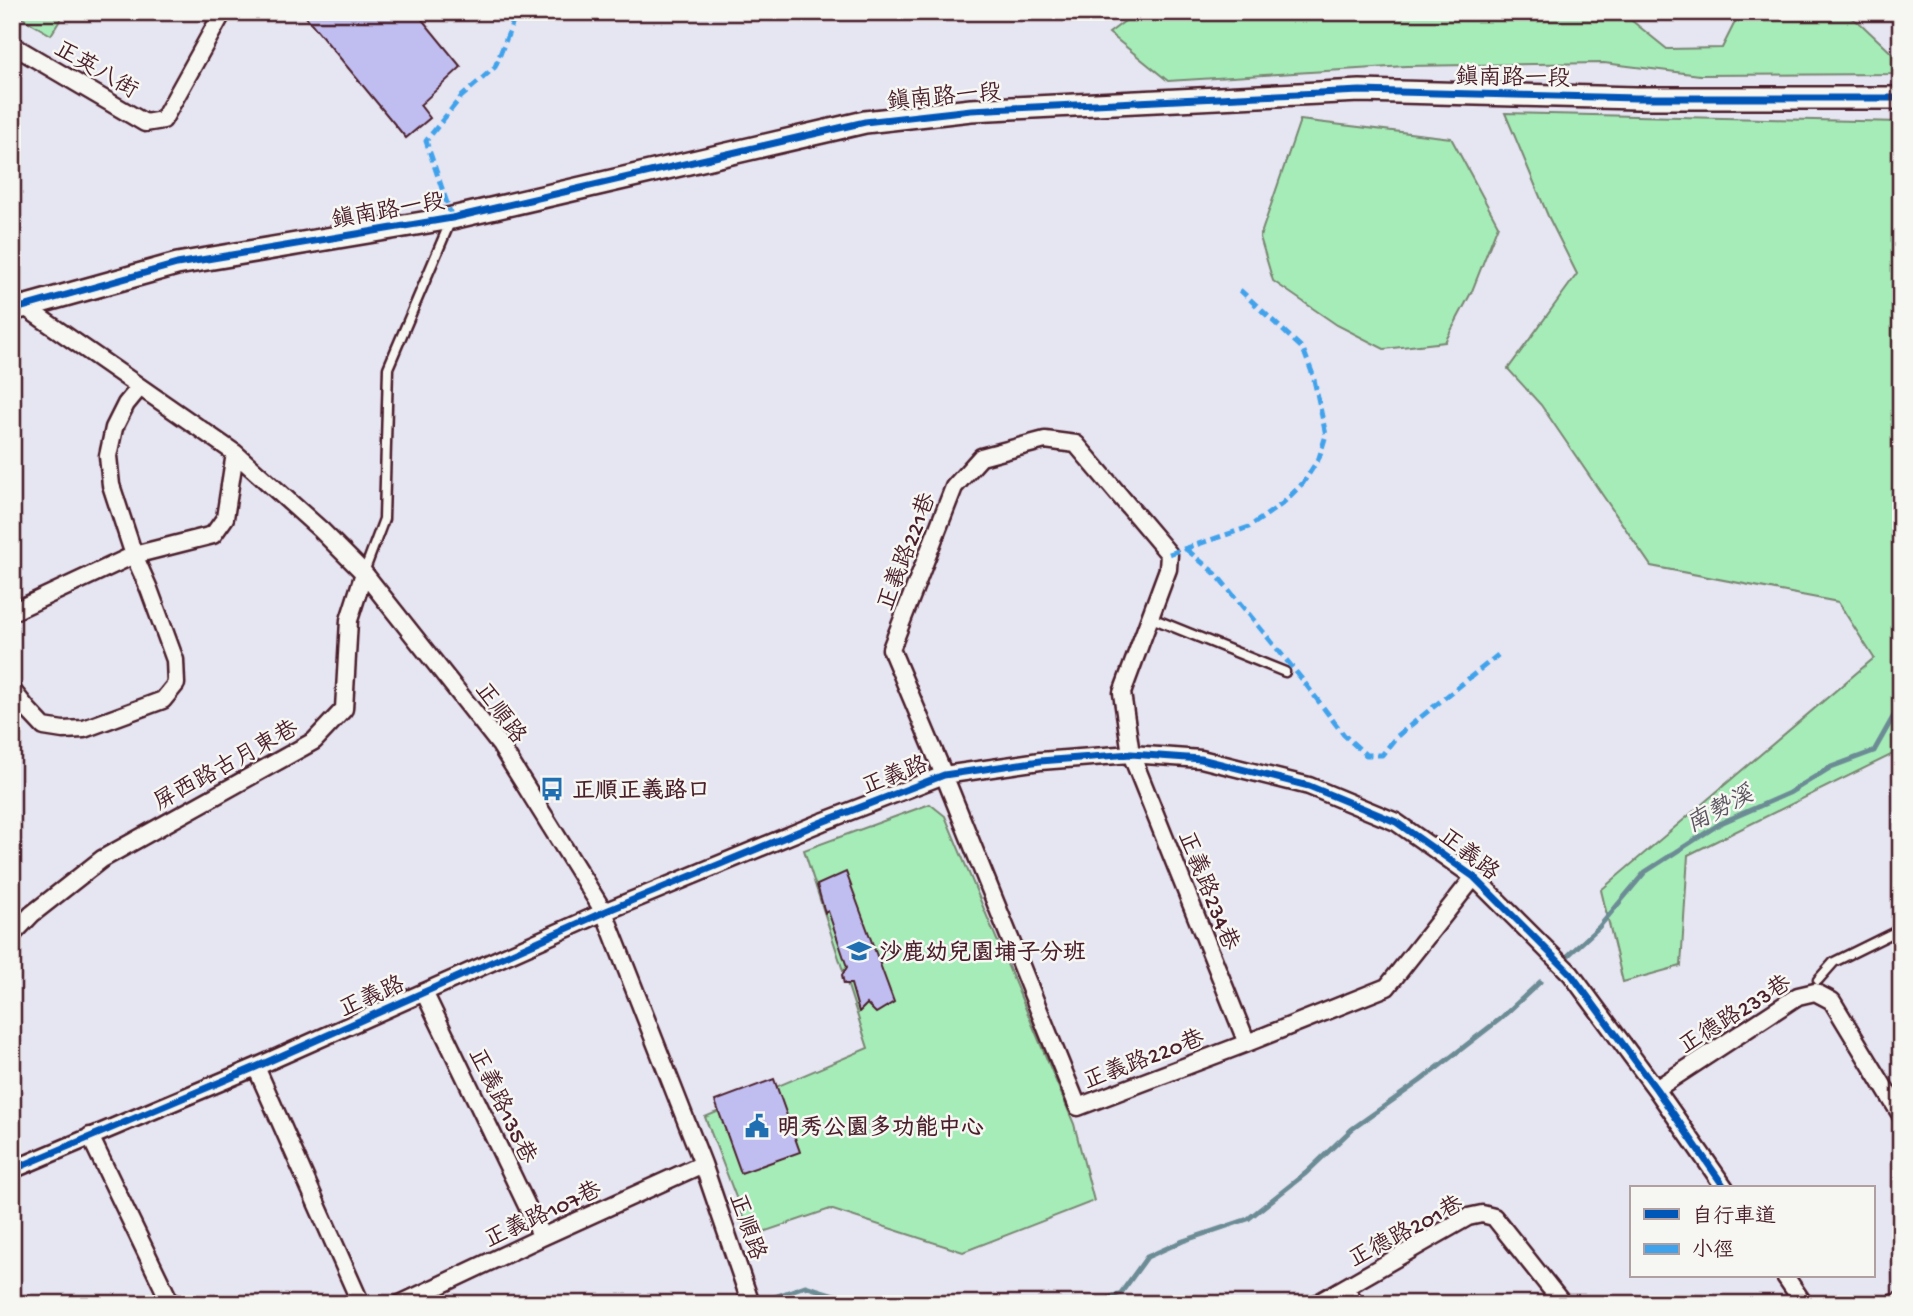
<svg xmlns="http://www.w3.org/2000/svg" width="1913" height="1316" viewBox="0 0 1913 1316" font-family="'Gochi Hand','LXGW WenKai TC',sans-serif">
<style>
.green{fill:#a6ecb8;stroke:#788672;stroke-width:2}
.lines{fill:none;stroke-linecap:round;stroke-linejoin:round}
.stream{stroke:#6c8c95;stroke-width:5}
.building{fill:#c0bef1;stroke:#4a1f2b;stroke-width:2}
.lane-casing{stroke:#4a1f2b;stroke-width:13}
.street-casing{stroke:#4a1f2b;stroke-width:21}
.secondary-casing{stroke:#4a1f2b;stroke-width:26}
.lane{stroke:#f6f6f2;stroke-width:8}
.street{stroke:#f6f6f2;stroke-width:16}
.secondary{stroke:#f6f6f2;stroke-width:21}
.quiet{stroke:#40a2eb;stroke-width:5;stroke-dasharray:10 5;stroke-linecap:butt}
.cycleway-casing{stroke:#f6f6f2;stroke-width:11}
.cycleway{stroke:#0057b8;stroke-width:7}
.labels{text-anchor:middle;stroke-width:5;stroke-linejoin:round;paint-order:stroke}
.street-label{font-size:23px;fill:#4a1f2b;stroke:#f6f6f2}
.poi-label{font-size:23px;font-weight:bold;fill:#4a1f2b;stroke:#f6f6f2;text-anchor:start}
.water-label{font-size:24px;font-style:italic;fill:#5b5560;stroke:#f6f6f2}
</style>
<rect width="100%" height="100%" fill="#e6e5f2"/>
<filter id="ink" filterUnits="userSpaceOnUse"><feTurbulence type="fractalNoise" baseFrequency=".0143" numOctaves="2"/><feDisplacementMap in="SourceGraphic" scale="14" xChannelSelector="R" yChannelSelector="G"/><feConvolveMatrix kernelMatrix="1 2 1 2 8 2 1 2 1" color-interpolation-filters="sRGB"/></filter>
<g filter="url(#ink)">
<path class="green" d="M12,12h53l-14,23z
M1137,12h484l46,37 55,-1 18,-36h102l19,12 40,38v12l-201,1 -96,-12 -198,3 -238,15 -59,-48z
M1505,113l396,9v633l-6,-2 -207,102 -7,111 -58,16 -22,-92 273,-232 -36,-56 -187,-36 -110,-161 -33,-36 69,-95 -29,-58z
M1300,120l151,18 47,87 -26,66 -27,51 -61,7 -47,-24 -64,-44 -13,-44z
M930,804l15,12 129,308 20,77 -131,51 -133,-43 -79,27 -46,-119 163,-69 -64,-198z"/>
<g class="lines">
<path class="stream" d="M1561,962l38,-35 46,-55 76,-49 68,-30 42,-26 43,-16 27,-48
M755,1304l50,-18 58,18
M1094,1304l27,-11 26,-36 36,-16 65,-22 58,-46 46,-44 68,-48 80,-62 40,-37"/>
</g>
<path class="building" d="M302,12h114l45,55 -41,38 10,13 -24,20z
M846,872l48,130 -18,11 -9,-9 -8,8 -8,-28h-7l-2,-9 5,-8 -19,-56 -3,2 -8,-28z
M774,1079l26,73 -59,21 -26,-72z"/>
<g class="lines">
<g class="lane-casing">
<path id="lane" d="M364,572l20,-53 4,-151 63,-148
M1149,617l136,55
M1818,980l16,-18 67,-33"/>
</g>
<g class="street-casing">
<path id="street" d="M12,45l133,78 18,-3 60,-108
M12,298l223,155 86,77 43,43 136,172 104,167 99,252 48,140
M12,612l122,-57 79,-20 12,-17 10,-65
M12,690l17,21 15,16 19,3 21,-1 79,-29 13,-16 -1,-24 -26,-71 -15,-34 -23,-70 -3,-29 6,-28 12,-24 14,-17
M12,935l20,-21 70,-55 212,-118 30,-32 5,-89 15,-47
M424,992l118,245
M1247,1043l-116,-289 -9,-61 46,-124 1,-15 -93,-110 -31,-4 -64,17 -27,30 -63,162 53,126 134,332 169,-64 140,-56 87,-110
M256,1067l105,237
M1656,1089l142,-93 17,-4 17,9 69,114
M90,1136l81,168
M12,1170l244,-103 348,-155 218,-90 122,-47 96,-14 91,-7 70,5 108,27 87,36 78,55 97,97 85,115 69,99
M1785,1276l19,28
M1346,1288l9,16
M400,1304l142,-67 161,-73
M1316,1304l152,-87 14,-3 12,3 69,87
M1892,1304l9,-3"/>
</g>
<g class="secondary-casing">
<path id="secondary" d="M12,310l165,-46 275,-46 413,-96 106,-12 389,-19 276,7h265"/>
</g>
<use href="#lane" class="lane"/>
<use href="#street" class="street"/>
<use href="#secondary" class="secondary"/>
<path class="quiet" d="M452,218l-26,-77 35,-44 34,-30 22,-55
M1186,549l30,25 85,104 43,57 22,20h16l14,-18 102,-82
M1169,554l80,-27 33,-23 21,-21 16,-25 7,-23 -13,-60 -10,-26 -63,-59"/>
<g class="cycleway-casing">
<path id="cycleway" d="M12,310l165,-46 275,-46 413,-96 106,-12 389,-19 276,7h265
M12,1170l244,-103 348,-155 218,-90 122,-47 96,-14 91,-7 70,5 108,27 87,36 78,55 97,97 85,115 69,99"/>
</g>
<use href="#cycleway" class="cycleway"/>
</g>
</g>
<defs>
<g id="bus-bare" transform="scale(1.89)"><path d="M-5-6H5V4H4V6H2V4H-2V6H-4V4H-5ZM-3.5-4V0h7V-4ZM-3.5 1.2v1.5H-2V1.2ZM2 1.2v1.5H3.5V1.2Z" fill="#1f6fb2" stroke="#f6f6f2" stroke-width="2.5" paint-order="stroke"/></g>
<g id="school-bare" transform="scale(1.89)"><path d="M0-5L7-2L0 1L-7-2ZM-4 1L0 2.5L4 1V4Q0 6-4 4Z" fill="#1f6fb2" stroke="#f6f6f2" stroke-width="2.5" paint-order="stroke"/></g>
<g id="civic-bare" transform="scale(1.89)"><path d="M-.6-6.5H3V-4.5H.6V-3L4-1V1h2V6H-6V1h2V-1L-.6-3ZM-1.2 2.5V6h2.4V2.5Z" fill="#1f6fb2" stroke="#f6f6f2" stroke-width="2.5" paint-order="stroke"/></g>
</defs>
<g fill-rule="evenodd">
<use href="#bus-bare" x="552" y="789"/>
<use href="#school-bare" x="859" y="951"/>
<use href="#civic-bare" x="757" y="1126"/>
</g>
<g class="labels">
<g class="street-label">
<text transform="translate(97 68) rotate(30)" y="8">正英八街</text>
<text transform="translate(1513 76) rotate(1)" y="8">鎮南路一段</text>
<text transform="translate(944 95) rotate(-5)" y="8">鎮南路一段</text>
<text transform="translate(388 209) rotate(-10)" y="8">鎮南路一段</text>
<text transform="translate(905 551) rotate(-69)" y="8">正義路221巷</text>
<text transform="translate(502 712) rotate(54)" y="8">正順路</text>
<text transform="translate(225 764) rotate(-29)" y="8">屏西路古月東巷</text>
<text transform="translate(894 774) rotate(-21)" y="8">正義路</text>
<text transform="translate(1470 853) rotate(38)" y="8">正義路</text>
<text transform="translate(1210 890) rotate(68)" y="8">正義路234巷</text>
<text transform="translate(371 995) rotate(-24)" y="8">正義路</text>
<text transform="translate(1734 1013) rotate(-32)" y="8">正德路233巷</text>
<text transform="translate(1143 1058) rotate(-21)" y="8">正義路220巷</text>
<text transform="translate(504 1105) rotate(64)" y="8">正義路135巷</text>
<text transform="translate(542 1213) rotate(-25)" y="8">正義路107巷</text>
<text transform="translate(749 1226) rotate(71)" y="8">正順路</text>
<text transform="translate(1405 1230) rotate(-28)" y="8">正德路201巷</text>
</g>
<g class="poi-label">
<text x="572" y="797">正順正義路口</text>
<text x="879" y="959">沙鹿幼兒園埔子分班</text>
<text x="777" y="1134">明秀公園多功能中心</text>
</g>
<g class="water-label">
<text transform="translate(1719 808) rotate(-28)" y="8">南勢溪</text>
</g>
</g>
<rect width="1913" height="1316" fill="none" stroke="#f6f6f2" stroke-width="42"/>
<rect x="21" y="21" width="1871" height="1274" fill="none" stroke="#4a1f2b" stroke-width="2.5" filter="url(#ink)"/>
<rect x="1630" y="1186" width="245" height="91" fill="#f6f6f2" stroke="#b1a0a2" stroke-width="2"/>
<rect x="1644" y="1209" width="35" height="10" fill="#0057b8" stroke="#b1a0a2" stroke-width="2"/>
<text x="1692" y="1222" font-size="21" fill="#4a1f2b">自行車道</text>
<rect x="1644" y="1244" width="35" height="10" fill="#40a2eb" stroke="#b1a0a2" stroke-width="2"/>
<text x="1692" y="1256" font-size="21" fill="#4a1f2b">小徑</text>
</svg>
